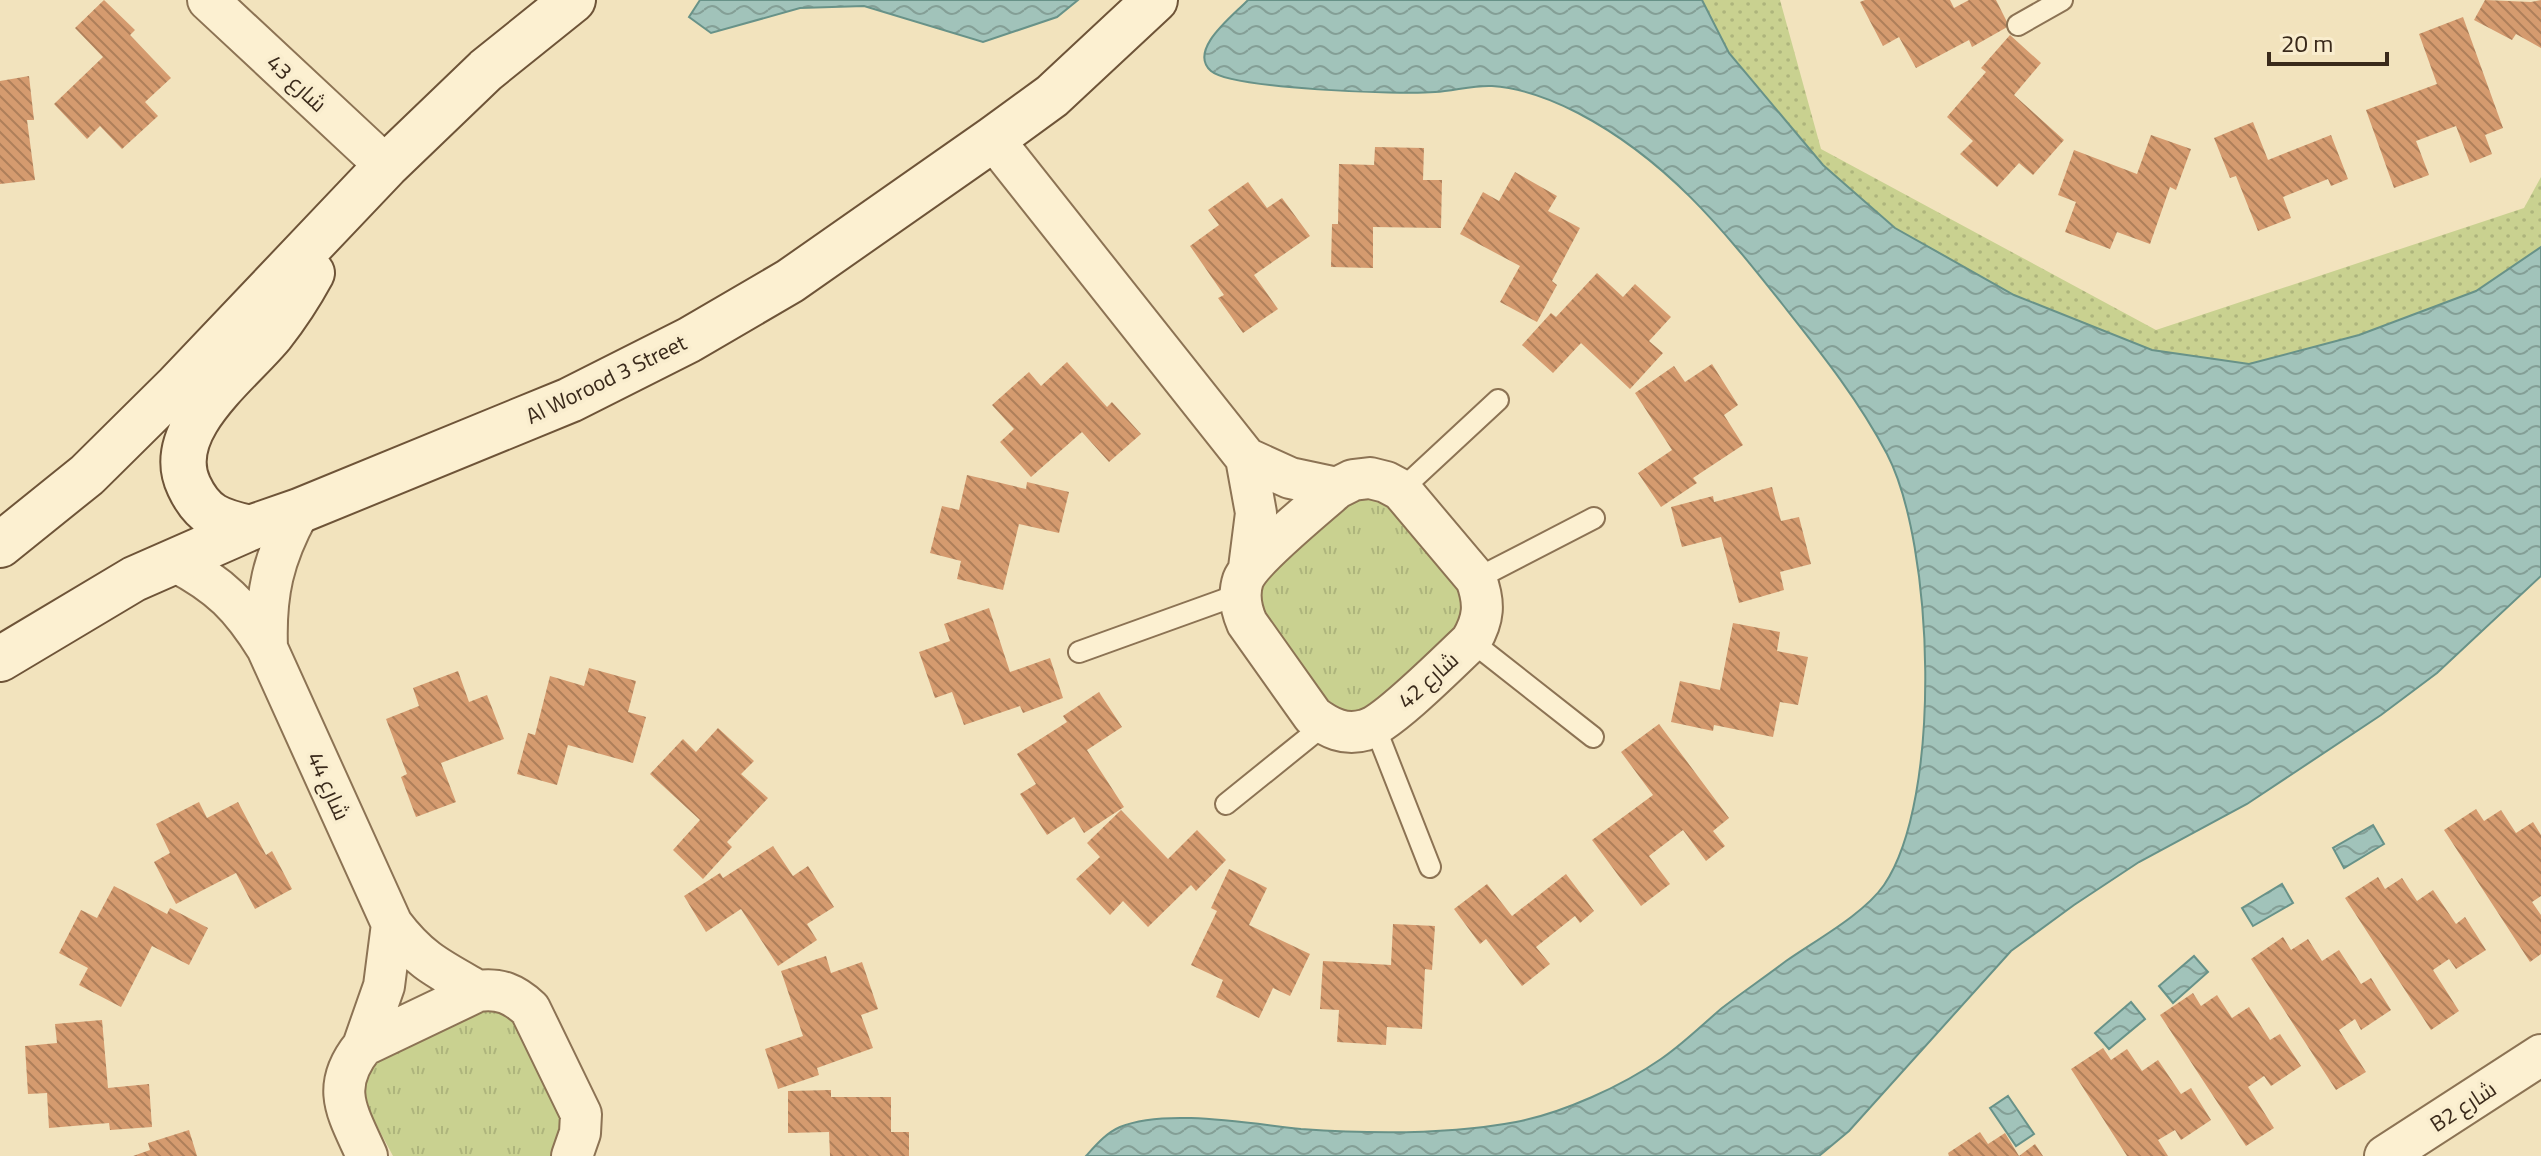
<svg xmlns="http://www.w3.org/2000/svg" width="2541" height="1156" viewBox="0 0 2541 1156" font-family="Georgia,Cairo,serif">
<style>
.park{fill:url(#park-tufts)}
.garden{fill:url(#garden-dots)}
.water{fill:url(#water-waves);stroke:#689288;stroke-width:2}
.building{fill:url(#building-back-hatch)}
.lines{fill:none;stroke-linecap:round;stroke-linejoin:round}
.lane-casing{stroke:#8c7354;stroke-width:24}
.street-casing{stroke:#8c7354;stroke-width:44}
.secondary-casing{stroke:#6e5438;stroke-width:48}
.lane{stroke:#fcf0d1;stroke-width:20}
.street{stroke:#fcf0d1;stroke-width:40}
.secondary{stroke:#fcf0d1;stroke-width:44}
.labels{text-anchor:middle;stroke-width:7;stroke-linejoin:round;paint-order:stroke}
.street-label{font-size:22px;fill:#3a2a1b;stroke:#f9edce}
</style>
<defs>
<pattern id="park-tufts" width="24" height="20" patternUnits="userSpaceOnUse" patternTransform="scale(2)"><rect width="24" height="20" fill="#c9d190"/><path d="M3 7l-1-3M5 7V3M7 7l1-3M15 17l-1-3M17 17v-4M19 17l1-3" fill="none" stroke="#adb47c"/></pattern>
<pattern id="garden-dots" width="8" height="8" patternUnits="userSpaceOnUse" patternTransform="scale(2)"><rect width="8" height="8" fill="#c9d190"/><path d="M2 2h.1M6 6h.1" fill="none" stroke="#adb47c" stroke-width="1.8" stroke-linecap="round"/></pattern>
<pattern id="water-waves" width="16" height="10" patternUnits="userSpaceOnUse" patternTransform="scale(2)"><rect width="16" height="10" fill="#a1c3ba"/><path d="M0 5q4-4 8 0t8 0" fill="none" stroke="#849f96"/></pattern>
<pattern id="building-back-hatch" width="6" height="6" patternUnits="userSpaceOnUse" patternTransform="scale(2)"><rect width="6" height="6" fill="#d59b6f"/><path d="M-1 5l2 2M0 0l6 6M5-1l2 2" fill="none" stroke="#ae7f5a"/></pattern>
</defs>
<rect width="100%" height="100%" fill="#f2e3bd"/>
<path class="park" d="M1366,497l15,2 12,11 69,84 3,14 -8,28 -89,73c-19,4 -28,2 -42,-11l-64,-81 -6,-31 9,-15 87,-69z
M487,1007l17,4 13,12 50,99 -9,34h-165l-31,-58 5,-29 14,-11z"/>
<path class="garden" d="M1702,0h78l41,149 335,181 368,-122 17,-31v70l-65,44 -117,44 -110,29 -97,-14 -138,-55 -119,-67 -72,-63 -94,-112z"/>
<path class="water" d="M700,0h378l-21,17 -74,25 -119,-36 -64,2 -89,25 -22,-16z
M1248,0h454l27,53 94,112 72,63 119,67 138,55 97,14 110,-29 117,-44 65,-44v329l-104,97 -56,42 -134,89 -108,58 -65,43 -63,46 -162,180 -30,25h-733c10,-11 20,-23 34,-29 46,-19 131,-3 181,2 70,5 145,6 215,-7 47,-9 106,-36 145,-63 22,-15 41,-34 61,-51 21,-16 43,-31 64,-47 30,-21 78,-47 98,-76 59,-86 50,-341 3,-431 -29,-55 -66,-101 -104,-149 -61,-77 -117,-146 -205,-192 -27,-14 -56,-25 -86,-27 -19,-1 -38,5 -57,6 -34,3 -203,-3 -224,-21 -24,-21 23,-56 37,-71z
M2373,825l11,19 -40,24 -11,-20z
M2282,884l11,19 -40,23 -11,-18z
M2194,956l14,16 -35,31 -14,-17z
M2131,1002l14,17 -36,30 -14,-16z
M2008,1096l26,38 -18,12 -26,-38z"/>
<path class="building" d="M104,0l31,30 -5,5 41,43 -26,24 13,14 -36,33 -22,-23 -13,13 -33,-35 49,-47 -28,-29z
M1865,0h85l4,8 15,-8h27l13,26 -37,21 -3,-7 -53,28 -17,-31 -16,9 -23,-44z
M2485,0l46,2 10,-2v48l-25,-14 -4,6 -38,-20z
M2463,17l40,111 -18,7 7,19 -22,9 -14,-37 -40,15 13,34 -35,13 -28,-78 71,-26 -18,-50z
M2010,35l31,28 -27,32 50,45 -31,35 -14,-12 -22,24 -37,-33 13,-13 -26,-24 39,-45 -5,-4z
M29,76l5,44h-7l8,60 -35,4v-103z
M2253,122l15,38 63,-25 17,44 -17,7 -3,-7 -45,18 8,21 -33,13 -22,-55 -6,2 -16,-40z
M2151,135l40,14 -15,41 -6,-3 -20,57 -33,-12 -7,17 -45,-17 11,-30 -18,-7 16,-45 63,24z
M1375,147l49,1 -1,32h19l-1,48 -68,-1v41l-42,-1 1,-43h6l1,-60 35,1z
M1515,172l42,24 -9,15 32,17 -28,53 5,4 -20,37 -37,-20 20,-36 -60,-32 23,-42 16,9z
M1248,182l19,26 15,-10 28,38 -56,39 24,34 -35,24 -25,-35 6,-3 -34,-49 29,-21 -11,-15z
M1597,273l26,24 12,-13 36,33 -22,24 14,12 -33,36 -49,-46 -28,30 -31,-28 29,-32 5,4z
M1067,362l40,45 5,-5 29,32 -32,28 -27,-30 -51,45 -31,-35 14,-13 -22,-24 37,-33 12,14z
M1712,364l26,41 -14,10 19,30 -50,33 4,5 -36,24 -23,-34 34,-23 -37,-57 39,-27 11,16z
M967,475l59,14 1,-7 42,10 -10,41 -40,-9 -16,66 -46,-11 4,-18 -31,-8 12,-47 17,4z
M1772,487l9,34 18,-4 12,47 -31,8 4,18 -45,13 -18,-66 -39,10 -11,-40 42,-11 1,6z
M989,608l21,64 40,-14 13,40 -40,15 -3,-7 -56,19 -12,-33 -17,6 -16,-46 31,-11 -6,-17z
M1733,623l47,9 -3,19 31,6 -10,48 -18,-3 -7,35 -59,-12 -1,6 -42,-9 9,-41 40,9z
M589,668l47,13 -8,31 18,5 -13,46 -65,-18 -11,40 -40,-11 11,-41 7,2 15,-59 34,10z
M458,671l11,31 18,-7 17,44 -63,24 15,39 -40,15 -15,-40 6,-3 -21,-55 33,-13 -6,-18z
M1099,692l23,35 -35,23 37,57 -40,26 -10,-16 -27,18 -27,-41 16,-10 -19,-30 50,-32 -4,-6z
M1659,724l70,94 -16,13 12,15 -19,15 -23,-31 -34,26 21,28 -29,22 -49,-66 61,-45 -32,-43z
M718,728l36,33 -13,13 27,24 -41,44 5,5 -29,32 -30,-29 27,-30 -50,-46 33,-35 13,13z
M199,802l8,16 31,-16 28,53 6,-4 20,38 -37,20 -19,-36 -60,31 -22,-42 16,-9 -14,-29z
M2476,809l8,12 17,-11 15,23 17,-11 8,13v61l-9,6 9,13v39l-11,8 -86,-132z
M1121,810l47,49 29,-29 29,30 -30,31 -5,-6 -43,42 -25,-26 -13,14 -34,-36 24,-22 -13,-14z
M773,846l20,30 15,-10 26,41 -27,17 10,16 -39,26 -37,-57 -35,23 -22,-36 36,-23 3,5z
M1229,869l38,19 -18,37 61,29 -20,42 -17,-8 -14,30 -43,-21 7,-17 -32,-15 26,-54 -6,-3z
M1566,874l28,37 -14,12 -5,-7 -39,31 14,17 -28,22 -36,-47 -6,5 -26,-35 33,-25 25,32z
M2378,877l7,12 17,-11 15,23 16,-11 23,34 9,-7 21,33 -30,19 -7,-10 -16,11 26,41 -28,19 -86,-132z
M114,886l53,28 3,-6 38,20 -19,37 -37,-19 -31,61 -42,-22 9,-17 -29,-15 22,-43 16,8z
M1393,924l42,2 -3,44 -7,-1 -3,60 -35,-2 -1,18 -49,-3 2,-32 -19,-1 3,-48 68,4z
M2283,937l8,13 17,-11 14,22 17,-11 22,34 10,-6 20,32 -30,20 -6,-11 -16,11 27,42 -30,18 -85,-131z
M826,956l5,17 31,-11 16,47 -17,6 12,33 -56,20 2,7 -41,14 -13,-40 38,-13 -22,-65z
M2193,993l8,13 16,-11 15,23 17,-11 21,33 10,-6 21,32 -30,20 -7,-10 -16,11 26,41 -28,18 -86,-131z
M102,1020l6,68 41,-4 3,43 -42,3 -1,-7 -60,5 -2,-35 -19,1 -3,-48 32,-3 -2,-19z
M2103,1048l8,12 16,-11 15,22 16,-11 23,34 10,-6 20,32 -30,20 -6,-10 -17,10 10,16h-41l-56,-87z
M831,1090v7h60v35h18v24h-79l-1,-24 -41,1v-42z
M189,1130l8,26h-64l17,-6 -2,-7z
M1980,1132l8,12 17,-11 14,23 16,-12 8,12h-94l-1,-3z"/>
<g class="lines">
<g class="lane-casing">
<path id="lane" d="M2018,25l44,-25
M1401,490l97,-90
M1476,579l118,-61
M1471,641l122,96
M1079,652l161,-58
M1375,727l55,140
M1226,804l98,-79"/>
</g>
<g class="street-casing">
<path id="street" d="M208,0l178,166
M993,139l253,319 44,20 47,10
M1246,458l10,55 -7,55
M1370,478l16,4 15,8 75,89c9,24 8,40 -5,62 -20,19 -85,84 -106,89 -20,6 -36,-2 -52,-14l-66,-93c-6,-14 -9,-28 -4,-43 8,-21 74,-74 94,-92l16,-8z
M176,562c44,23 65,44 91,86l125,276c27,36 47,45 86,67
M267,648c-2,-54 6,-90 32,-137
M363,1046l21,-60 8,-62
M367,1156c-19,-43 -38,-68 -4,-110l115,-55c22,-3 36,3 52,18l51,105 -1,19 -8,23
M2385,1156l156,-101"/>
</g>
<g class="secondary-casing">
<path id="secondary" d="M250,528c-31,-7 -47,-12 -61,-42 -27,-56 51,-113 83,-152 15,-19 28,-39 40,-61
M0,545l87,-70 90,-89 209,-220 100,-96 87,-70
M0,659l134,-80 116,-51 49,-17 271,-111 119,-60 101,-59 203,-142 59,-43 103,-96"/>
</g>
<use href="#lane" class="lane"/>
<use href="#street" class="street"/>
<use href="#secondary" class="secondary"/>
</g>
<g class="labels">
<g class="street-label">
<text transform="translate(297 83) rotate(43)" y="8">شارع 43</text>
<text transform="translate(606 379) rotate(-26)" y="8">Al Worood 3 Street</text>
<text transform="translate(1428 680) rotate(-42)" y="8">شارع 42</text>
<text transform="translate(329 786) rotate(66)" y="8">شارع 44</text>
<text transform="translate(2463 1106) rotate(-33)" y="8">B2 شارع</text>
</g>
</g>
<path d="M2269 52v12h118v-12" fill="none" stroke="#3a2a1b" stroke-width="4"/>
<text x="2281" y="52" font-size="24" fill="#3a2a1b" stroke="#f9edce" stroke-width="6" paint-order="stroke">20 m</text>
</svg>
